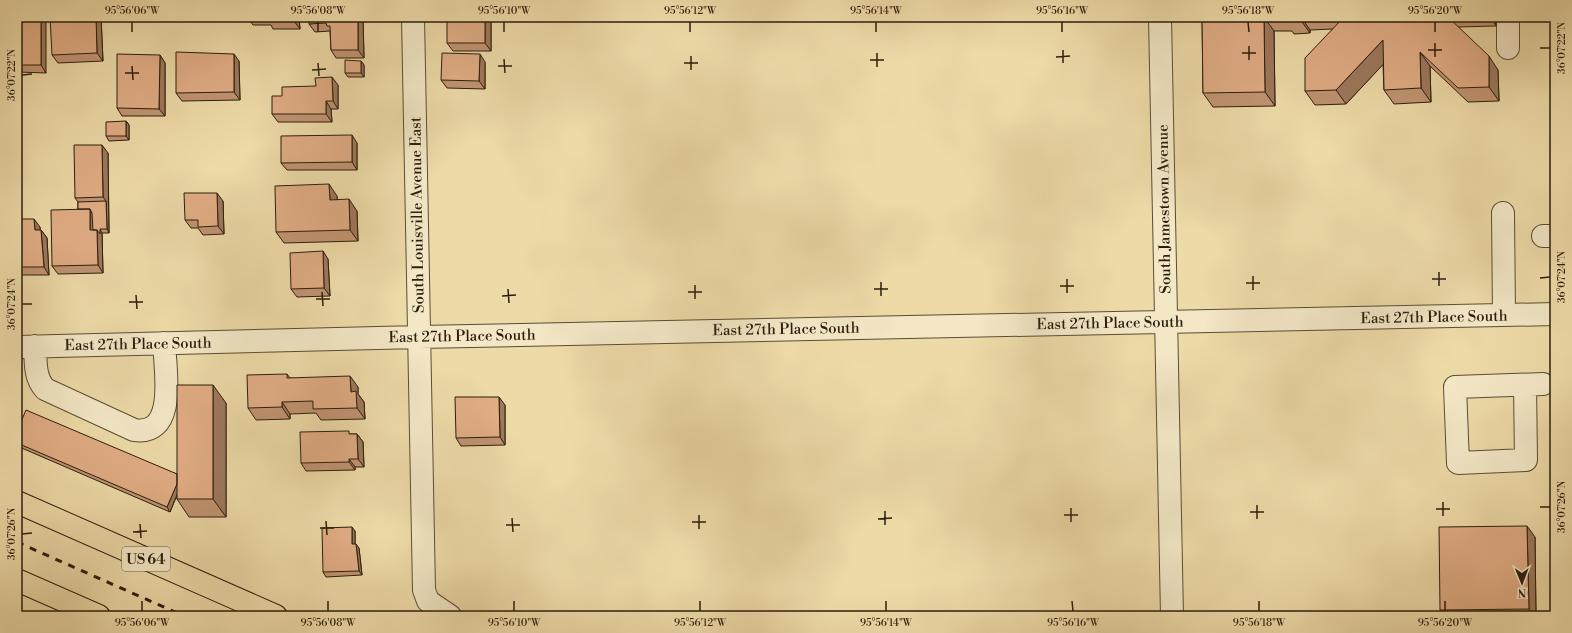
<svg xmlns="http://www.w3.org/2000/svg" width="1572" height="633" viewBox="0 0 1572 633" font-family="'Libre Bodoni',serif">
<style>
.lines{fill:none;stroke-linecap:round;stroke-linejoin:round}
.minor-casing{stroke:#5b4d34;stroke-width:24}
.highway-casing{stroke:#2b1e0d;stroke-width:24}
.minor{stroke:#f3e7c6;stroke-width:22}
.highway{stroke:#ecdaa7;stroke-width:22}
.rail{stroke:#2b1e0d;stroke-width:3;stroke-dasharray:7 7;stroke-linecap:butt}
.wall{fill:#c19472;stroke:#2b1e0d}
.shaded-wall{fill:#9d785c;stroke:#2b1e0d}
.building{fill:#e0ac84;stroke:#2b1e0d}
.ticks{fill:none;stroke:#2b1e0d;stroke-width:1.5}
.labels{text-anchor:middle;stroke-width:3.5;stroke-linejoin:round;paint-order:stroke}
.shield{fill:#f3e7c6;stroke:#675a44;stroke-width:1}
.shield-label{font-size:14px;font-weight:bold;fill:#2b1e0d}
.street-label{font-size:15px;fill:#2b1e0d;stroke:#f3e7c6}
.neatline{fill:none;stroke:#2b1e0d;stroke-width:1.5}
.ticks-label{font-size:10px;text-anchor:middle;fill:#2b1e0d}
</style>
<rect width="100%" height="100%" fill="#ecdaa7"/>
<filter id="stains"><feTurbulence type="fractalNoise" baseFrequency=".005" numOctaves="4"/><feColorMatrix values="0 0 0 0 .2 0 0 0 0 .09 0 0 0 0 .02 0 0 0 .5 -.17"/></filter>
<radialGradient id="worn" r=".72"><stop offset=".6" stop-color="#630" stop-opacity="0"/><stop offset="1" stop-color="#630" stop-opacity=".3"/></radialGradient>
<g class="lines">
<g class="minor-casing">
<path id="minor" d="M413,17l11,573 4,11 22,15
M1160,17l12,599
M1508,17v31
M1503,213l1,102
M1543,236h12
M35,346c1,15 -1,31 10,43l89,41c44,7 31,-61 30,-87
M17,347l402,-10 1136,-23
M1525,385l1,75 -68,3 -3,-76 88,-3"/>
</g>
<g class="highway-casing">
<path id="highway" d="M17,502l259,114
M17,580l82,36"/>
</g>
<use href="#minor" class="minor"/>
<use href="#highway" class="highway"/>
<path class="rail" d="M17,542l167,74"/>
</g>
<path class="wall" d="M17,17l29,56 -29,-1z
M101,17l2,44 -45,2 -6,-8z
M247,17h52l1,12h-27l-2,-4h-18z
M363,17l1,41h-28l-5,-8 -1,-19 -15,1 -6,-8z
M491,17v34h-38l-6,-8z
M1202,17h293l1,9 -38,1 40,43 1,31 -31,1 -38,-36 1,36 -37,2 -10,-14 -1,-26 -37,40 -31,1 -10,-14 28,-62 -23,1v3l-16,1 -2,-3h-18l1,75 -62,1 -10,-14z
M160,55l5,8v53h-43l-5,-8z
M239,61l1,39 -58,1 -6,-8z
M361,61l3,4v12h-16l-3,-4z
M485,62v27l-38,-1 -6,-8z
M338,85v24h-7l1,13h-54l-6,-8 10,-18 34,-10z
M126,121l3,4v15l-20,1 -3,-5z
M357,143v27h-70l-6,-7z
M108,153l1,80h-7l1,40 -45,1 -6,-8 26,-57v-7l-3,-4z
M337,196v3l20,12 1,30 -74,2 -8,-11z
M223,201l1,33 -21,1 -5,-7h-7l-6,-8z
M17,219l23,8v3h1l6,8 2,37h-30l-2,-3z
M328,259l2,37 -33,1 -6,-8z
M287,374l3,4 68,9v7l6,8 1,17 -44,1 -5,-7 -26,1v5l-34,1 -8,-12z
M226,403v114h-37l-12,-18v-4l-7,17 -153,-66v-15l160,43z
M505,405v40l-44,1 -5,-8z
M350,434h7l6,8 1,25h-9v3l-49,1 -5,-8z
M355,531v13l4,4 3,27 -36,2 -3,-5z
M1535,537l1,79h-91l-5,-6z"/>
<path class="shaded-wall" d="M41,17h5v56l-5,-8z
M96,17h5l2,44 -6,-8z
M294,17h5l1,12 -6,-8z
M358,17h5l1,41 -6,-8z
M485,17h6v34l-6,-8z
M1264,17l10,14 1,75 -10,-14z
M1300,17h1l9,13v3l-10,-14z
M1490,17h5l1,9z
M1383,40l10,14 -47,50 -10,-14z
M1420,52l10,14 1,36 -10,-14z
M234,54l5,7 1,39 -6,-8z
M480,54l5,8v27l-6,-8z
M160,55l5,8v53l-6,-7z
M1489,56l9,14 1,31 -10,-14z
M361,61l3,4v12l-3,-4z
M332,77l6,8v24l-5,-8z
M326,101l5,8 1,13 -6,-8z
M126,121l3,4v15l-3,-4z
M352,135l5,8v27l-5,-8z
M102,145l6,8 1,80 -2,-4 -1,-28 -3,-4z
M329,184l8,12 1,15 -8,-11z
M217,193l6,8 1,33 -6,-8z
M349,199l8,12 1,30 -8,-11z
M90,209l5,8 1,17 -6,-4z
M34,219l6,8v11l-5,-8z
M100,229l2,4 1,40 -5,-8 -1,-35z
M41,230l6,8 2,37 -5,-8z
M323,251l5,8 2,37 -6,-8z
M350,376l8,11v7l6,8 1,17 -8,-11 -6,-16z
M213,385l13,18v114l-13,-18z
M499,397l6,8v40l-5,-8z
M282,402l8,12v5l-8,-12z
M357,434l6,8 1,25 -6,-8z
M349,459l6,8v3l-6,-8z
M180,476l3,4 -13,32 -3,-5z
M1527,526l8,11 1,79h-3l-4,-7z
M352,527l3,4v17l-3,-4z
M356,544l3,4 3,27 -3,-4z"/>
<path class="building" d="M17,17h24v48h-24z
M50,17h46l1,36 -45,2z
M267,17h27v4h-26z
M309,17h49v33h-27l-1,-24h-3l-1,-3 -17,1z
M447,17h38v26h-38z
M1202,17h62l1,75 -62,1z
M1284,17h16v2h-15z
M1344,17h104l41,39v31l-31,1 -38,-36 1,36 -37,2 -1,-50 -47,50 -31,1v-33z
M176,52l58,2v38l-58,1z
M442,53l38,1 -1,27 -38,-1z
M117,54l43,1 -1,54 -42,-1z
M345,60l16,1v12h-16z
M332,77l1,24h-7v13h-54v-18h10v-9l34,-1 -1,-8z
M126,121v15h-20v-14z
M352,135v27l-71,1v-27z
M74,145h28l1,52 -28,1z
M329,184l1,16 19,-1 1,31 -74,2 -1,-46z
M184,193h33l1,33 -20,1v-7h-13z
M106,201l1,28h-7v5l-3,-4h-4l-1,-17 -2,-4h-12v-7z
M90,209v21h7l1,35 -46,1 -1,-56z
M17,219h17l1,11h6l3,37h-27z
M323,251l1,37 -33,1 -1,-36z
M287,374v4l63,-2 1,16 5,-1 1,17 -44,1v-8l-31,1v5l-34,1 -1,-33z
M177,385h36v114h-36z
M455,397h44l1,40 -44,1z
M26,410l151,64v10l-10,23 -150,-64v-12z
M349,431v3h8l1,25h-9v3l-48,1 -1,-31z
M1527,526l2,83 -89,1 -1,-83z
M352,527v17h4l3,27 -36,1 -1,-44z"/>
<path class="ticks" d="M132,22v10M318,22v10M504,22v10M690,22v10M876,22v10M1062,22v10M1248,22l1,10M1435,22v10M1435,43v14M1249,46v14M1540,48h10M1063,50v13M1428,50h14M877,53v14M1242,53h14M691,56v14M1056,57l14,-1M504,59l1,14M870,60h14M318,63l1,13M684,63h14M132,66l1,14M498,66h14M312,70l14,-1M125,73h14M22,75l10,-1M1439,272v14M1253,276v14M1540,278l10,-1M1067,279v14M1432,279h14M881,282v14M1246,283h14M695,285v14M1060,286h14M508,289l1,14M874,289h14M322,292l1,14M688,292h14M136,295l1,14M502,296l14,-1M316,299h14M129,302h14M22,304h10M1443,502v14M1257,505v14M1540,507h10M1071,508v14M1436,509h14M885,511v14M1250,512h14M699,515v14M1064,515h14M512,518l1,14M878,519l14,-1M326,521l1,14M692,522h14M140,524l1,14M506,525h14M320,528h14M133,532l14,-1M22,534l10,-1M142,601v10M328,601v10M514,601v10M700,601v10M886,601v10M1072,601l1,10M1259,601v10M1445,601v10"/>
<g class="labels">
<rect class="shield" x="122" y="547" width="48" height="24" rx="3"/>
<g class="shield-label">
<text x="146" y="564">US 64</text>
</g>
<g class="street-label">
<text transform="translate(1164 209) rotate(-91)" y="5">South Jamestown Avenue</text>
<text transform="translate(417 215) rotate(-91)" y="5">South Louisville Avenue East</text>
<text transform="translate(1434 317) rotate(-1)" y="5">East 27th Place South</text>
<text transform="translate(1110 323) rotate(-1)" y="5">East 27th Place South</text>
<text transform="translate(786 329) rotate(-1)" y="5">East 27th Place South</text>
<text transform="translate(462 336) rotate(-1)" y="5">East 27th Place South</text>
<text transform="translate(138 344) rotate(-1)" y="5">East 27th Place South</text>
</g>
</g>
<rect width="1572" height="633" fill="none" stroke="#ecdaa7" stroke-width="44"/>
<g transform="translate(1522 583) rotate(179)" stroke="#f3e7c6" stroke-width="3" paint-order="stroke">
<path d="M0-3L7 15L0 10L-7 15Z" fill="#2b1e0d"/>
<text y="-6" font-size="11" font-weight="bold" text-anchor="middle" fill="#2b1e0d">N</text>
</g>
<rect x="22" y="22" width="1528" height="589" class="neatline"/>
<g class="ticks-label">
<text x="132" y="14">95°56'06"W</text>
<text x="318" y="14">95°56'08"W</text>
<text x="504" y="14">95°56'10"W</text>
<text x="690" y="14">95°56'12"W</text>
<text x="876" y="14">95°56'14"W</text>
<text x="1062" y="14">95°56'16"W</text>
<text x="1248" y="14">95°56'18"W</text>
<text x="1435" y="14">95°56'20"W</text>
<text transform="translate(1561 48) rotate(-90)" y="4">36°07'22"N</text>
<text transform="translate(11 75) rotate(-90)" y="4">36°07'22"N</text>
<text transform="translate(1561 277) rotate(-90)" y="4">36°07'24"N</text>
<text transform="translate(11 304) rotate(-90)" y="4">36°07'24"N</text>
<text transform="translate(1561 507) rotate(-90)" y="4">36°07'26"N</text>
<text transform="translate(11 534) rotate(-90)" y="4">36°07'26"N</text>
<text x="142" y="626">95°56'06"W</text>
<text x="328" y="626">95°56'08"W</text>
<text x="514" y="626">95°56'10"W</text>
<text x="700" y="626">95°56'12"W</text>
<text x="886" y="626">95°56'14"W</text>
<text x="1073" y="626">95°56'16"W</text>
<text x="1259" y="626">95°56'18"W</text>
<text x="1445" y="626">95°56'20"W</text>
</g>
<rect width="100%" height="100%" filter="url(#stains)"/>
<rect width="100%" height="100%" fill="url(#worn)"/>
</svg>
